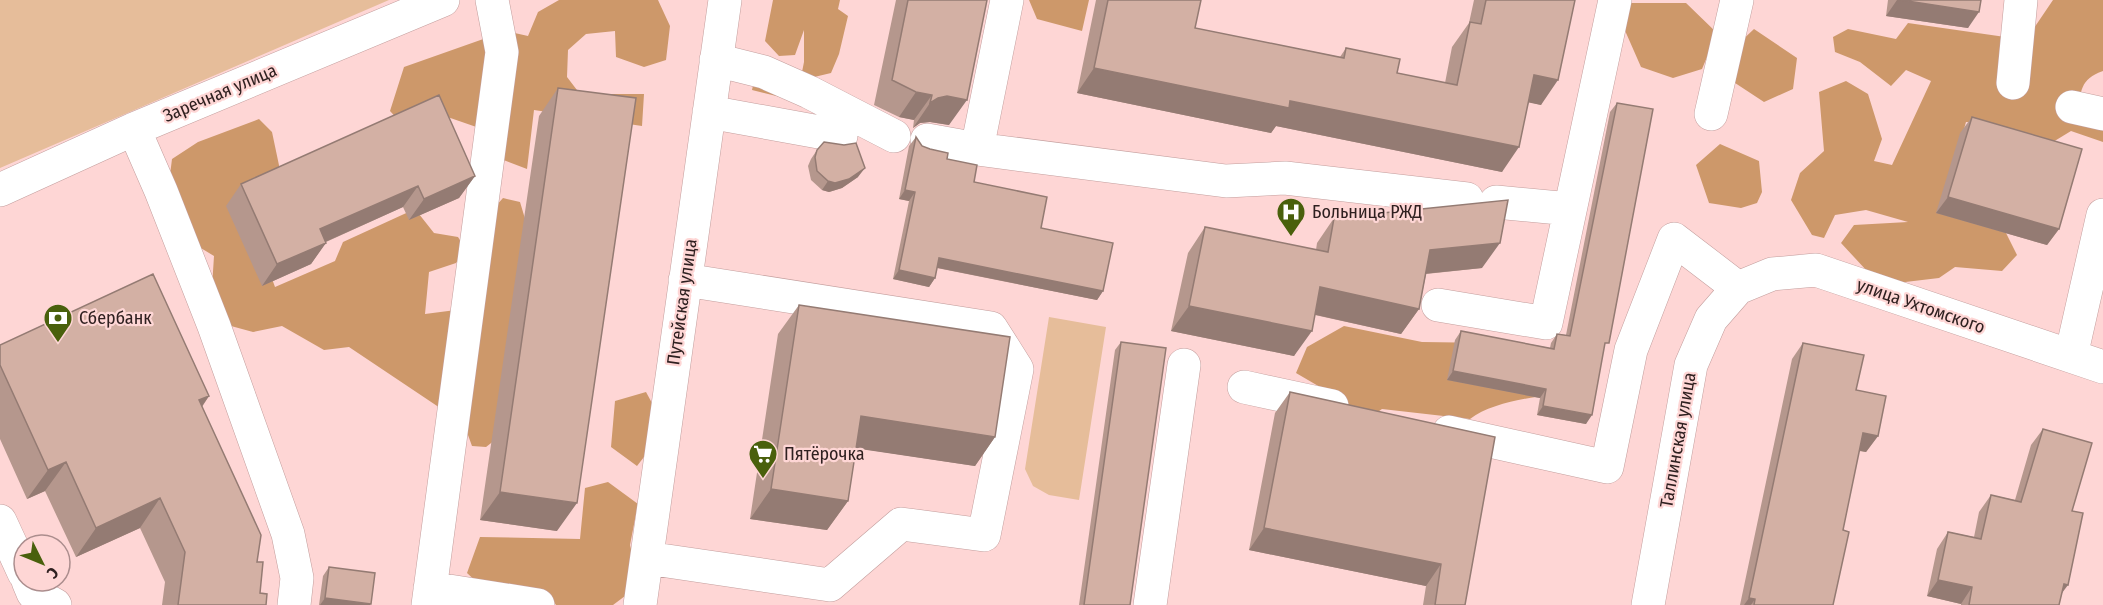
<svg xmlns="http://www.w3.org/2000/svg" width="2103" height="605" viewBox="0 0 2103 605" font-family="'Fira Sans Condensed',sans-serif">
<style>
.green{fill:#e6bd9a}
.forest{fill:#cd986a}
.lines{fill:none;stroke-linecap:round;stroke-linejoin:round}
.minor-casing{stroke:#c39e9d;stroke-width:34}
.minor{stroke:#fff;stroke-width:33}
.wall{fill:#b5978d}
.shaded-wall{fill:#947b73}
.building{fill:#d3b0a4;stroke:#947b73;stroke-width:1.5}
.labels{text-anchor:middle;stroke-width:4.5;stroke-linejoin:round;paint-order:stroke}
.street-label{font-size:18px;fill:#2f2020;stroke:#fed6d5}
.poi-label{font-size:18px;fill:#2f2020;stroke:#fed6d5;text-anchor:start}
</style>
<rect width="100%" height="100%" fill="#fed6d5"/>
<path class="green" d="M0,0h389l-389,168z
M1049,317l57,10 -27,173 -30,-5 -16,-9 -8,-17z"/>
<path class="forest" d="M559,0h99l12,26 -4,34 -22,7 -28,-10 -1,-26 -29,3 -18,16 -1,27 13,17h64l-2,32 -108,-16 -7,59 -39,-15 -3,-24 -49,-17 -33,12 -13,-14 14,-44 102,-36 22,5 10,-24z
M773,0h67l-2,9 10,7 -9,38 -8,19 -21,5 3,27 -61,-15 7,-32 43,14 2,-10v-32l-9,25 -16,1 -14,-15z
M1029,0h60l-7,31 -45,-12z
M2053,0h50v71c-23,8 -23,21 -24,42l24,7v22l-32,-11 -23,14 -54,-21 -28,-2 -19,67 55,36 15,30 -15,16 -47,-4 -16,11 -59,7 -39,-42 13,-18 54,-3 -42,-12 -31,5 -11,23 -12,-3 -21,-35 9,-27 24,-22 -5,-59 27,-11 22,13 14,45 -8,22 18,4 39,-84 -25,-11 -15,16 -31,-24 -25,-10 -2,-15 15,-8 48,10 12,-16 118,17z
M1630,3h56l31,30 -15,36 -29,9 -32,-11 -18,-41z
M1754,29l43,29 -4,31 -29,13 -35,-23 5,-31z
M259,119l13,13 8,38 -40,20 35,97 60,-26 8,-19 72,-33 19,24 24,4 8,13 -10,13 -27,9 -4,42 54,-7 7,-90 17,-19 17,4 9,30 -25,201 -18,14 -14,-1 -8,-22 -115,-77 -25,3 -42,-24 -29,6 -22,-6 -20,-23 3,-47 -28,-17 -19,-40 5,-40 26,-17z
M1720,144l39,17 3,31 -5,11 -16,5 -32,-5 -13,-38z
M1344,326l78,16 72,1 56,52c-24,3 -61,9 -80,24l-88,-10 -22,15 -16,-5 -24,-32 -24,-14 11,-26z
M646,392l13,24 -5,28 -17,22 -26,-19 4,-46z
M608,482l30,22 -8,41 6,25 -7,23 -16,12h-57l-2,-3 -1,3 -72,-19 -14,-13 13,-36 100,2 5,-51z"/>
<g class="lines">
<g class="minor-casing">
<path id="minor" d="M716,60l48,12 45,20 85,44
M2013,83l8,-83
M2072,107l31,7
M709,112l132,24
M1711,114l26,-114
M134,129l27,62 53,135 74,208 9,44 -3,27
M927,140l50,9 249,32 59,-3 182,21
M977,149l30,-149
M0,190l134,-61 309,-129
M1496,202l74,7
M1438,305l108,18 69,-323
M2071,356l32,-141
M1244,387l88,19
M1449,432l158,35 24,-117 43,-111 64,49
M0,521l24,52
M647,558l183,27 71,-61 83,11 33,-166 -26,-41 -306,-48
M28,581l5,12 22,12
M430,588l108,17
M428,605l74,-553 -10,-52
M640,605l85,-605
M1150,605l34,-240
M1648,605l43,-240 20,-46 27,-31 34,-14 44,-4 287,97"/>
</g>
<use href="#minor" class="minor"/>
</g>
<path class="wall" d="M896,0h91l-38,125 -19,-3 -10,1 -7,5 1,-8 -15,-3 -25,-12z
M1096,0h105l-6,28 145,29 6,-9 51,25 48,10 7,-36 17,-24 5,-23h101l-34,105 -12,-3 -27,70 -226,-46 -5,7 -194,-40z
M1888,0h93l-13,28 -82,-12z
M558,88l-1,443 -77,-11 59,-404z
M1617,103l-13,246 -18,75 -49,-9 3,-17 -93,-18 8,-40 6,-9 89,17 1,-5 6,-9 9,1 44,-223z
M1972,117l87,112 -12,16 -111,-32 24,-80z
M916,137l6,9 25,13 27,23 67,46 62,63 -6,9 -160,-32 -2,10 -6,9 -36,-8 16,-78 -10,-2 10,-53z
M817,150l41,27 -16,11 -13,4 -7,-2 -11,-10 -3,-14 3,-7z
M475,176l-16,22 -50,22 -6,-13 -77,35 -15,22 -49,22 -36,-80 15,-22z
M1334,218l148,50 -56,6 -7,35 -18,25 -86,-19 -21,41 -123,-25 17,-78 17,-26 111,23 1,-7z
M799,305l196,132 -20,29 -119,-18 -8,53 -21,29 -77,-11 28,-185z
M1121,342l9,263h-51l36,-255z
M1803,343l75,93 -12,16 -7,-1 -16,79 -10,75h-93l52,-246z
M0,345l209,51 -7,11 55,155 3,31 6,12h-104l3,-23 -25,-54 -64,29 -31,-66 -18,8 -27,-60z
M1290,392l205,45 -30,168h-42l3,-19 -177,-36 26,-137z
M2043,429l29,82 -10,82 -3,12h-98v-1l-34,-8 10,-47 11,-17 26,5 5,-25 12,-17 24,5 16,-55z
M329,567l41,38h-51l4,-29z"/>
<path class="shaded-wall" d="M1897,0h4l78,12 -11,16 -82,-12z
M1094,68l196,33 229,46 -17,25 -226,-46 -5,7 -194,-40z
M1534,75l24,5 -17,25 -24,-5z
M916,92l16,3 -18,25 -15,-3z
M947,96l20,4 -18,25 -19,-3 -10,1 -7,5 17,-25 8,-5z
M865,168l-7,9 -16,11 -13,4 -7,-2 6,-9z
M475,176l-16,22 -50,22 15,-21z
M418,186l-15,21 -98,44 15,-22z
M905,190l10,2 -6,9 -10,-2z
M1948,197l111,32 -12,16 -111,-32z
M326,243l-15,21 -49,22 15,-22z
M1500,243l-18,25 -69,7 17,-25z
M939,258l164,33 -6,9 -164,-33z
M899,270l36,8 -6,9 -36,-8z
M1320,287l99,22 -18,25 -98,-22z
M1189,306l123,25 -18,25 -123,-25z
M1453,371l93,18 -6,9 -93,-18z
M209,396l-20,29 10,-25z
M1543,406l49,9 -6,9 -49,-9z
M861,416l134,21 -20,29 -135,-20z
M1863,433l15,3 -12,16 -14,-3z
M66,462l-21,29 -18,8 21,-29z
M771,489l77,12 -21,29 -77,-11z
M500,492l77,11 -20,28 -77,-11z
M160,498l-20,30 -64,29 20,-29z
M1264,528l177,36 -15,22 -177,-36z
M1938,580l34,7 -11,17 -34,-8z
M2064,584l4,1 -12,16z
M325,598l46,6 -1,1h-50z
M1749,598l6,1 -4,6h-7z"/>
<path class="building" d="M908,0h79l-20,100 -20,-4 -9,2 -8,5 2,-8 -16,-3 -24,-12z
M1108,0h93l-6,28 149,30 2,-10 54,11 -3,14 60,12 13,-63 11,2 5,-24h89l-17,80 -24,-5 -15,72 -229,-46 -1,7 -195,-40z
M1901,0h80l-2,12z
M558,88l78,10 -59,405 -77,-11z
M439,95l36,81 -51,23 -6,-13 -98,43 6,14 -49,21 -36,-80z
M1617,103l36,6 -44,234h-4l-13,72 -49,-9 3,-17 -93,-18 8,-40 93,18 3,-15 13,2z
M1972,117l110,32 -23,80 -111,-32z
M916,137l6,9 8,3 18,4 -1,6 30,6 -3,17 73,15 -6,31 72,15 -10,48 -164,-33 -4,20 -36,-8 16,-78 -10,-2z
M824,142l20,3 12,-2 9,25 -16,11 -14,4 -7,-2 -11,-10 -2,-14 2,-7z
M1508,200l-8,43 -70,7 -11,59 -99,-22 -8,44 -123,-25 16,-79 123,25 6,-34z
M153,274l56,122 -10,4 62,135 -4,27h6l-3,31 7,1 -1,11h-88l7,-53 -25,-54 -64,30 -30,-66 -18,8 -48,-105v-20z
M799,305l211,32 -15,100 -134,-21 -13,85 -77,-12z
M1121,342l45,6 -36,257h-46z
M1803,343l61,12 -8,35 30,6 -8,40 -15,-3 -20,97 6,2 -16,73h-79l1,-6 -6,-1z
M1290,392l205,45 -30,168h-30l6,-41 -177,-36z
M2043,429l49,14 -20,68 11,2 -15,72 -4,-1 -5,21h-90l3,-18 -34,-7 10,-48 33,7 10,-44 30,7z
M329,567l46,6 -4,31 -46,-6z"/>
<defs>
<g id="hospital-pin" transform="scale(1.5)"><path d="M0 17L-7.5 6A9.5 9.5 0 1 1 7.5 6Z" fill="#49600c" stroke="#fed6d5"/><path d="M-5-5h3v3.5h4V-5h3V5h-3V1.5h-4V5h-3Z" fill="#fff"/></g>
<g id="bank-pin" transform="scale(1.5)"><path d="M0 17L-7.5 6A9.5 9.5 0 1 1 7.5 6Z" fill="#49600c" stroke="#fed6d5"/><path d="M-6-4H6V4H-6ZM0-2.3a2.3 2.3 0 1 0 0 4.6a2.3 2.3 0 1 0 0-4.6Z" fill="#fff"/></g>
<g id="supermarket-pin" transform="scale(1.5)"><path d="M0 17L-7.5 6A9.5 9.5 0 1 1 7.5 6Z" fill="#49600c" stroke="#fed6d5"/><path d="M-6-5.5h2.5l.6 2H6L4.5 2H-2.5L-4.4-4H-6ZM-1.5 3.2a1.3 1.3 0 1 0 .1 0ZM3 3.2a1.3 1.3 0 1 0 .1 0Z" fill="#fff"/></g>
</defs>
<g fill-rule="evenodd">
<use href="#hospital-pin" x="1291" y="212"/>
<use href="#bank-pin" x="58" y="318"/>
<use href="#supermarket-pin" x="763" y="454"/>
</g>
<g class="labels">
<g class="street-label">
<text transform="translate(220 93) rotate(-23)" y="6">Заречная улица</text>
<text transform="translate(682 302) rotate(-82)" y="6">Путейская улица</text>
<text transform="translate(1921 306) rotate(19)" y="6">улица Ухтомского</text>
<text transform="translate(1678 440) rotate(-80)" y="6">Таллинская улица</text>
</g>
<g class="poi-label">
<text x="1312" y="218">Больница РЖД</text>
<text x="79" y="324">Сбербанк</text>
<text x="784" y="460">Пятёрочка</text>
</g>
</g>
<g transform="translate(42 563) rotate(133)"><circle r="28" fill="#fed6d5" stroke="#ab8d8d" stroke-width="1.5"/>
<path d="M0-4.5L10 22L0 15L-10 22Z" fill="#49600c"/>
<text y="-9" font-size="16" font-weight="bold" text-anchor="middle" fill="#2f2020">С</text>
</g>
</svg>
